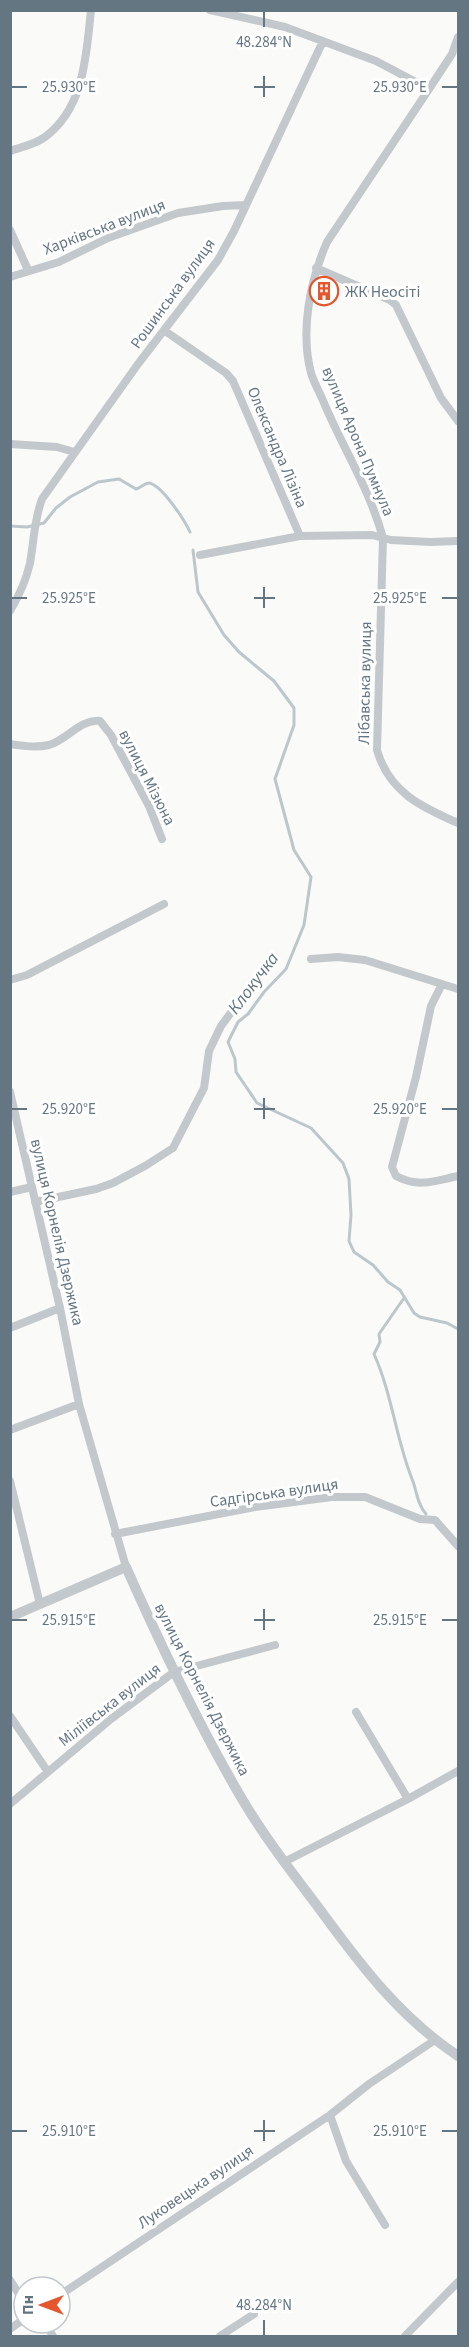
<svg xmlns="http://www.w3.org/2000/svg" width="469" height="2347" viewBox="0 0 469 2347" font-family="'Source Sans 3',sans-serif">
<style>
.lines{fill:none;stroke-linecap:round;stroke-linejoin:round}
.stream{stroke:#bbc7cb;stroke-width:3}
.minor{stroke:#c3c8cc;stroke-width:8}
.tertiary{stroke:#c3c8cc;stroke-width:10}
.ticks{fill:none;stroke:#657683;stroke-width:2}
.labels{text-anchor:middle;stroke-width:6;stroke-linejoin:round;paint-order:stroke}
.street-label{font-size:16px;fill:#657683;stroke:#fff}
.poi-label{font-size:16px;fill:#657683;stroke:#fff;text-anchor:start}
.water-label{font-size:18px;font-style:italic;fill:#60757c;stroke:#fff}
.ticks-label{font-size:15px;text-anchor:middle;fill:#657683;stroke:#fff;stroke-width:6;stroke-linejoin:round;paint-order:stroke}
</style>
<rect width="100%" height="100%" fill="#fafaf8"/>
<g class="lines">
<path class="stream" d="M10,526l17,1 17,-4 12,-15 14,-11 28,-15 21,-3 17,10c4,-1 9,-6 13,-6 13,2 36,38 41,49
M193,550l5,42 26,43 15,17 35,29 20,27v17l-19,54 19,71 17,27 -7,48 -18,44 -22,23 -16,22 -10,8 -10,20 7,17 1,13 21,31 54,25 32,35 6,16 2,36 -2,26 5,11 19,13 15,17 12,8 14,23 6,4 27,6 11,6
M404,1298l-25,36 1,8 -6,12c18,40 22,85 38,125 5,12 5,25 14,35"/>
<path class="minor" d="M210,10l75,17 91,34 53,28
M458,37l-6,17 -23,35 -102,153c-17,39 -27,89 -16,131 3,10 9,20 13,30 19,45 46,87 59,135l-6,212c12,42 44,57 81,73
M10,151c11,-4 26,-7 35,-14 40,-30 41,-82 46,-127
M10,230l18,40
M316,268l74,32 6,5 45,93 17,23
M10,277l49,-15 49,-24 70,-25 45,-7 23,-1
M165,331l61,42 7,8 67,155
M10,444l47,3 17,5
M200,555l100,-19 72,-1 19,5 39,2 28,-1
M10,611c9,-15 16,-30 20,-48 4,-22 4,-43 12,-64l96,-135 80,-104 16,-29 89,-190
M10,744c13,2 26,4 39,1 19,-6 31,-26 51,-24l11,14 38,71 13,33
M311,959l27,-2 27,3 93,29
M10,980l17,-5 137,-71
M442,984l-11,22 -15,71 -24,90 4,9c23,12 38,5 62,0
M10,1092l50,216 19,96 47,163
M10,1192l22,-5
M35,1202l61,-13 17,-6 32,-17 28,-18 31,-60 5,-37 12,-25 35,-47
M10,1328l50,-20
M10,1430l69,-26
M10,1481l30,123
M115,1534l140,-27 77,-10h33l55,22 15,1 23,26
M10,1716l38,56
M408,1799l50,-28
M10,1804l101,-85 63,-47 101,-27
M284,1862l124,-63 -52,-87
M330,2115l16,46 39,64
M10,2280l14,22
M60,2295l270,-180 39,-31 66,-44
M45,2323l8,13
M10,2329l14,-10
M220,2336l34,-22
M405,2336l53,-54"/>
<path class="tertiary" d="M10,1617l116,-50c35,79 72,157 116,232 23,39 52,76 79,112 41,56 79,106 137,145"/>
</g>
<path class="ticks" d="M264,12v15M264,76v21M12,87h15M254,87h21M442,87h15M264,587v21M12,598h15M254,598h21M442,598h15M264,1098v21M12,1109h15M254,1109h21M442,1109h15M264,1609v21M12,1620h15M254,1620h21M442,1620h15M264,2120v21M12,2131h15M254,2131h21M442,2131h15M264,2320v15"/>
<defs>
<g id="building-ring" transform="scale(1.5)"><circle r="9.5" fill="#fff" stroke="#e4572e" stroke-width="1.5"/><path d="M-4-6H4V6H1V3H-1V6H-4ZM-2.5-4.3h1.7v1.8h-1.7ZM.8-4.3h1.7v1.8H.8ZM-2.5-1h1.7V.8h-1.7ZM.8-1h1.7V.8H.8Z" fill="#e4572e"/></g>
</defs>
<g fill-rule="evenodd">
<use href="#building-ring" x="324" y="291"/>
</g>
<g class="labels">
<g class="street-label">
<text transform="translate(104 226) rotate(-21)" y="6">Харківська вулиця</text>
<text transform="translate(172 293) rotate(-54)" y="6">Рошинська вулиця</text>
<text transform="translate(359 441) rotate(67)" y="6">вулиця Арона Пумнула</text>
<text transform="translate(278 447) rotate(67)" y="6">Олександра Лізіна</text>
<text transform="translate(364 683) rotate(-89)" y="6">Лібавська вулиця</text>
<text transform="translate(148 777) rotate(63)" y="6">вулиця Мізюна</text>
<text transform="translate(58 1232) rotate(77)" y="6">вулиця Корнелія Дзержика</text>
<text transform="translate(274 1492) rotate(-8)" y="6">Садгірська вулиця</text>
<text transform="translate(203 1689) rotate(63)" y="6">вулиця Корнелія Дзержика</text>
<text transform="translate(109 1704) rotate(-38)" y="6">Міліївська вулиця</text>
<text transform="translate(195 2186) rotate(-34)" y="6">Луковецька вулиця</text>
</g>
<g class="poi-label">
<text x="345" y="297">ЖК Неосіті</text>
</g>
<g class="water-label">
<text transform="translate(253 983) rotate(-53)" y="6">Клокучка</text>
</g>
</g>
<g class="ticks-label">
<text x="264" y="47">48.284°N</text>
<text x="400" y="92">25.930°E</text>
<text x="69" y="92">25.930°E</text>
<text x="69" y="603">25.925°E</text>
<text x="400" y="603">25.925°E</text>
<text x="400" y="1114">25.920°E</text>
<text x="69" y="1114">25.920°E</text>
<text x="69" y="1625">25.915°E</text>
<text x="400" y="1625">25.915°E</text>
<text x="400" y="2136">25.910°E</text>
<text x="69" y="2136">25.910°E</text>
<text x="264" y="2310">48.284°N</text>
</g>
<rect width="469" height="2347" fill="none" stroke="#657683" stroke-width="24"/>
<g transform="translate(42 2305) rotate(270)"><circle r="28" fill="#ffffff" stroke="#c1c8cd" stroke-width="1.5"/>
<path d="M0-4.5L10 22L0 15L-10 22Z" fill="#e4572e"/>
<text y="-9" font-size="16" font-weight="bold" text-anchor="middle" fill="#657683">Пн</text>
</g>
</svg>
